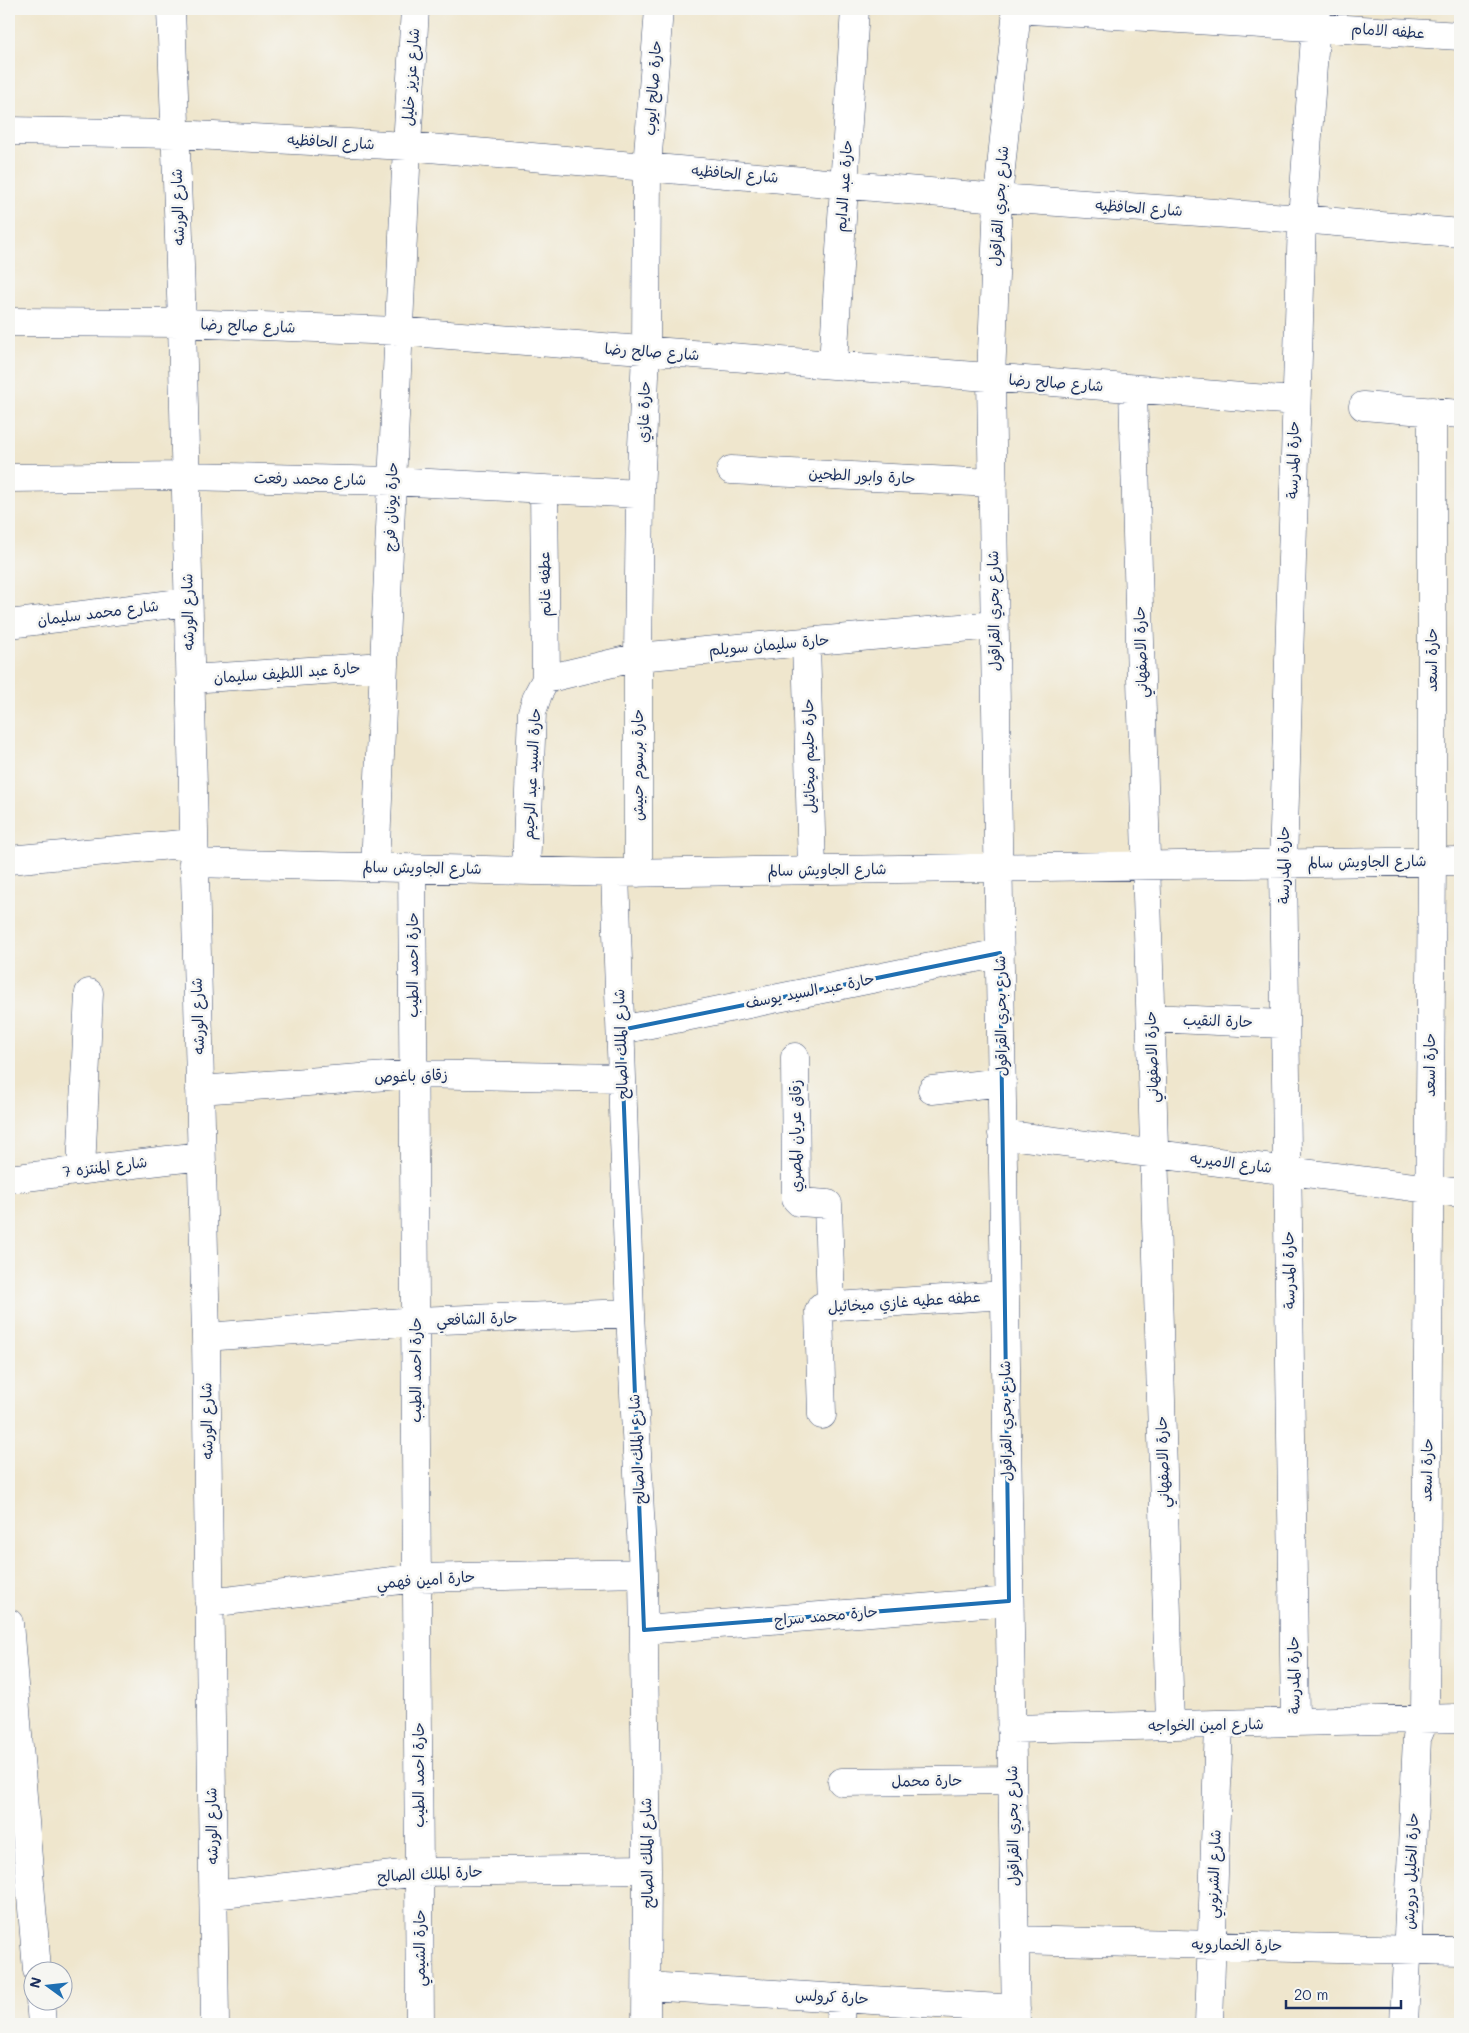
<svg xmlns="http://www.w3.org/2000/svg" width="1469" height="2033" viewBox="0 0 1469 2033" font-family="Mali,'Playpen Sans Arabic',sans-serif">
<style>
.lines{fill:none;stroke-linecap:round;stroke-linejoin:round}
.minor-casing{stroke:#3b4a6f;stroke-width:29}
.minor{stroke:#fff;stroke-width:28}
.marked{fill:none;stroke:#1f6fb2;stroke-width:4;stroke-linejoin:round}
.labels{text-anchor:middle;stroke-width:5;stroke-linejoin:round;paint-order:stroke}
.street-label{font-size:15px;fill:#1b2f5e;stroke:#f6f6f2}
</style>
<rect width="100%" height="100%" fill="#f6f6f2"/>
<filter id="ink" filterUnits="userSpaceOnUse"><feTurbulence type="fractalNoise" baseFrequency=".02" numOctaves="2"/><feDisplacementMap in="SourceGraphic" scale="10" xChannelSelector="R" yChannelSelector="G"/><feConvolveMatrix kernelMatrix="1 2 1 2 8 2 1 2 1" color-interpolation-filters="sRGB"/></filter>
<filter id="wash" filterUnits="userSpaceOnUse"><feTurbulence type="fractalNoise" baseFrequency=".0096" numOctaves="4" result="noise"/><feDisplacementMap in="SourceGraphic" scale="20" xChannelSelector="R" yChannelSelector="G"/><feGaussianBlur stdDeviation="1.12" result="paint"/><feColorMatrix in="noise" values="0 0 0 0 0 0 0 0 0 0 0 0 0 0 0 0 0 1.4 0 .05"/><feComposite in="paint" operator="in"/></filter>
<g filter="url(#wash)">
<rect width="100%" height="100%" fill="#efe6cd"/>
</g>
<g filter="url(#ink)">
<g class="lines">
<g class="minor-casing">
<path id="minor" d="M171,9l11,314 24,1014 9,687
M1014,9l446,27
M9,131l166,3 232,12 591,52 304,21 158,14
M9,322l173,1 216,8 897,70
M833,364l22,-355
M1133,389l37,1336
M1363,406l97,8
M731,470l262,13
M9,478l177,-2 206,5 248,13
M9,624l179,-22
M806,642l6,228
M190,679l194,-13
M546,679l92,-22 356,-32
M9,860l184,-17
M193,863l422,10 845,-12
M375,867l32,-721 8,-137
M412,868l8,1156
M526,871l6,-159 6,-18 8,-15 -2,-190
M615,873l15,440 13,260 4,296 -1,155
M638,873v-216l2,-163 6,-142 1,-185 12,-158
M1151,1018l134,6
M621,1030l379,-77
M795,1057l1,142 3,3 29,2 3,103
M200,1090l214,-16 208,4
M932,1090l70,-8
M1002,1134l458,59
M81,1170l8,-177
M9,1179l192,-23
M206,1337l209,-16 215,-8
M822,1415l-3,-104 2,-4 184,-12
M209,1603l208,-25 226,-5
M9,1623l28,347
M644,1630l365,-29
M1295,1722l-12,-858 19,-645 15,-210
M1011,1729l449,-11
M842,1782l170,-2
M213,1895l207,-23 227,-3
M1014,1940l446,11
M647,1986l369,23
M40,2000l2,24
M840,2024l1,-26
M1016,2024l-25,-1646 7,-180 19,-189
M1209,2024l10,-300
M1404,2024l13,-286 8,-19 7,-858v-450"/>
</g>
<use href="#minor" class="minor"/>
</g>
</g>
<path class="marked" d="M1000,953l9,648 -365,29 -23,-600z"/>
<g class="labels">
<g class="street-label">
<text transform="translate(1388 31) rotate(4)" y="5">عطفه الامام</text>
<text transform="translate(411 77) rotate(-86)" y="5">شارع عزيز خليل</text>
<text transform="translate(653 88) rotate(-86)" y="5">حارة صالح ايوب</text>
<text transform="translate(331 142) rotate(3)" y="5">شارع الحافظيه</text>
<text transform="translate(735 174) rotate(5)" y="5">شارع الحافظيه</text>
<text transform="translate(844 186) rotate(-86)" y="5">حارة عبد الدايم</text>
<text transform="translate(999 206) rotate(-86)" y="5">شارع بحري القراقول</text>
<text transform="translate(178 207) rotate(-92)" y="5">شارع الورشه</text>
<text transform="translate(1139 208) rotate(4)" y="5">شارع الحافظيه</text>
<text transform="translate(248 326) rotate(2)" y="5">شارع صالح رضا</text>
<text transform="translate(652 352) rotate(4)" y="5">شارع صالح رضا</text>
<text transform="translate(1056 383) rotate(4)" y="5">شارع صالح رضا</text>
<text transform="translate(644 412) rotate(-88)" y="5">حارة غازي</text>
<text transform="translate(1293 460) rotate(-89)" y="5">حارة المدرسة</text>
<text transform="translate(862 476) rotate(3)" y="5">حارة وابور الطحين</text>
<text transform="translate(310 479) rotate(1)" y="5">شارع محمد رفعت</text>
<text transform="translate(391 507) rotate(-88)" y="5">حارة يونان فرج</text>
<text transform="translate(545 584) rotate(-91)" y="5">عطفه غانم</text>
<text transform="translate(994 611) rotate(-91)" y="5">شارع بحري القراقول</text>
<text transform="translate(188 612) rotate(-91)" y="5">شارع الورشه</text>
<text transform="translate(98 613) rotate(-7)" y="5">شارع محمد سليمان</text>
<text transform="translate(769 645) rotate(-5)" y="5">حارة سليمان سويلم</text>
<text transform="translate(1141 652) rotate(-92)" y="5">حارة الاصفهاني</text>
<text transform="translate(1432 660) rotate(-90)" y="5">حارة اسعد</text>
<text transform="translate(287 673) rotate(-4)" y="5">حارة عبد اللطيف سليمان</text>
<text transform="translate(809 756) rotate(-91)" y="5">حارة حليم ميخائيل</text>
<text transform="translate(638 765) rotate(-90)" y="5">حارة برسوم حبيش</text>
<text transform="translate(532 774) rotate(-87)" y="5">حارة السيد عبد الرحيم</text>
<text transform="translate(1367 862) rotate(-1)" y="5">شارع الجاويش سالم</text>
<text transform="translate(1284 865) rotate(-90)" y="5">حارة المدرسة</text>
<text transform="translate(422 868) rotate(1)" y="5">شارع الجاويش سالم</text>
<text transform="translate(827 870) rotate(-1)" y="5">شارع الجاويش سالم</text>
<text transform="translate(413 965) rotate(-90)" y="5">حارة احمد الطيب</text>
<text transform="translate(810 991) rotate(-11)" y="5">حارة عبد السيد يوسف</text>
<text transform="translate(198 1016) rotate(-92)" y="5">شارع الورشه</text>
<text transform="translate(1001 1016) rotate(-91)" y="5">شارع بحري القراقول</text>
<text transform="translate(1218 1021) rotate(2)" y="5">حارة النقيب</text>
<text transform="translate(621 1044) rotate(-92)" y="5">شارع الملك الصالح</text>
<text transform="translate(1152 1057) rotate(-92)" y="5">حارة الاصفهاني</text>
<text transform="translate(1430 1065) rotate(-90)" y="5">حارة اسعد</text>
<text transform="translate(411 1076) rotate(-2)" y="5">زقاق باغوص</text>
<text transform="translate(796 1136) rotate(-90)" y="5">زقاق عريان المصري</text>
<text transform="translate(1231 1163) rotate(7)" y="5">شارع الاميريه</text>
<text transform="translate(105 1167) rotate(-7)" y="5">شارع المنتزه 7</text>
<text transform="translate(1289 1270) rotate(-91)" y="5">حارة المدرسة</text>
<text transform="translate(904 1302) rotate(-4)" y="5">عطفه عطيه غازي ميخائيل</text>
<text transform="translate(477 1319) rotate(-2)" y="5">حارة الشافعي</text>
<text transform="translate(416 1370) rotate(-90)" y="5">حارة احمد الطيب</text>
<text transform="translate(207 1421) rotate(-91)" y="5">شارع الورشه</text>
<text transform="translate(1006 1421) rotate(-91)" y="5">شارع بحري القراقول</text>
<text transform="translate(637 1449) rotate(-93)" y="5">شارع الملك الصالح</text>
<text transform="translate(1163 1462) rotate(-92)" y="5">حارة الاصفهاني</text>
<text transform="translate(1427 1470) rotate(-89)" y="5">حارة اسعد</text>
<text transform="translate(426 1580) rotate(-4)" y="5">حارة امين فهمي</text>
<text transform="translate(826 1616) rotate(-5)" y="5">حارة محمد سراج</text>
<text transform="translate(1294 1675) rotate(-91)" y="5">حارة المدرسة</text>
<text transform="translate(1206 1725) rotate(-1)" y="5">شارع امين الخواجه</text>
<text transform="translate(419 1775) rotate(-90)" y="5">حارة احمد الطيب</text>
<text transform="translate(927 1781) rotate(-1)" y="5">حارة محمل</text>
<text transform="translate(212 1826) rotate(-91)" y="5">شارع الورشه</text>
<text transform="translate(1013 1826) rotate(-91)" y="5">شارع بحري القراقول</text>
<text transform="translate(647 1853) rotate(-91)" y="5">شارع الملك الصالح</text>
<text transform="translate(1411 1871) rotate(-88)" y="5">حارة الخليل درويش</text>
<text transform="translate(430 1874) rotate(-3)" y="5">حارة الملك الصالح</text>
<text transform="translate(1214 1874) rotate(-88)" y="5">شارع الشرنوبي</text>
<text transform="translate(1237 1945) rotate(1)" y="5">حارة الخمارويه</text>
<text transform="translate(420 1948) rotate(-90)" y="5">حارة الشيمي</text>
<text transform="translate(832 1997) rotate(3)" y="5">حارة كرولس</text>
</g>
</g>
<rect width="1469" height="2033" fill="none" stroke="#f6f6f2" stroke-width="30"/>
<g transform="translate(48 1986) rotate(285)"><circle r="24" fill="#f6f6f2" stroke="#9ea6b7"/>
<path d="M0-4L9 19L0 12L-9 19Z" fill="#1f6fb2"/>
<text y="-8" font-size="14" font-weight="bold" text-anchor="middle" fill="#1b2f5e">N</text>
</g>
<path d="M1286 2000v8h115v-8" fill="none" stroke="#1b2f5e" stroke-width="2.5"/>
<text x="1294" y="2000" font-size="15" fill="#1b2f5e" stroke="#f6f6f2" stroke-width="4" paint-order="stroke">20 m</text>
</svg>
